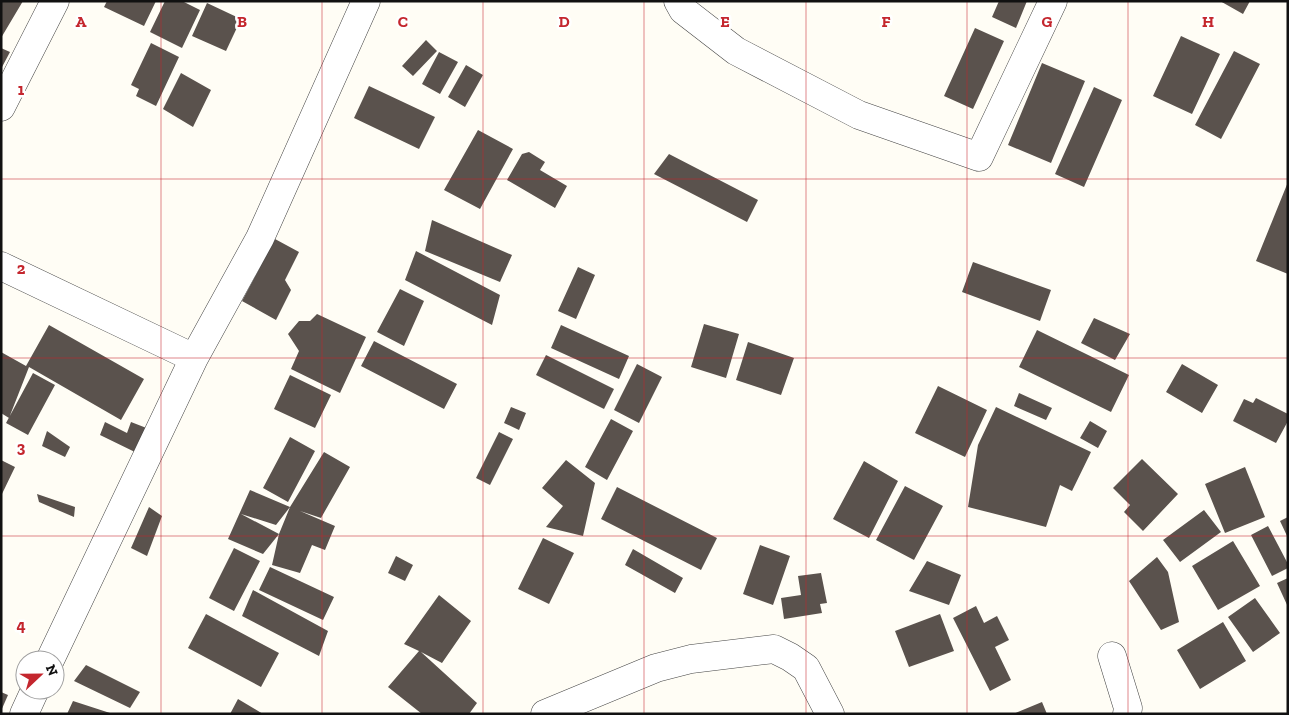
<svg xmlns="http://www.w3.org/2000/svg" width="1289" height="715" viewBox="0 0 1289 715" font-family="'Zilla Slab',serif">
<style>
.building{fill:#5a524d}
.lines{fill:none;stroke-linecap:round;stroke-linejoin:round}
.minor-casing{stroke:#444;stroke-width:29}
.minor{stroke:#fff;stroke-width:28}
.grid{fill:none;stroke:#c4262e;stroke-width:1;stroke-opacity:0.55}
.grid-label{font-size:16px;text-anchor:middle;font-weight:bold;fill:#c4262e;stroke:#fff;stroke-width:5;stroke-linejoin:round;paint-order:stroke}
</style>
<rect width="100%" height="100%" fill="#fffdf5"/>
<path class="building" d="M1,1h22l-22,37z
M107,1h49l-12,25 -40,-19z
M165,1h17l18,9 -18,38 -32,-16z
M999,1h28l-11,27 -24,-11z
M1220,1h30l-7,13z
M207,3l34,16 -15,32 -34,-15z
M975,28l29,13 -31,68 -29,-13z
M1181,36l39,18 -28,60 -39,-18z
M426,40l11,11 -24,25 -11,-10z
M151,43l28,14 -23,49 -20,-10 3,-7 -8,-4z
M1,48l9,4 -9,17z
M1234,51l26,13 -39,75 -26,-14z
M439,52l19,10 -18,32 -18,-10z
M1042,63l43,18 -34,82 -43,-18z
M466,65l17,10 -18,32 -17,-10z
M181,73l30,17 -18,37 -30,-18z
M369,86l66,31 -16,32 -65,-31z
M1094,87l28,13 -38,87 -29,-13z
M478,130l35,19 -33,60 -36,-19z
M529,152l16,10 -5,8 27,16 -12,22 -48,-28 15,-26z
M669,154l89,46 -11,22 -93,-48z
M1288,182v92l-32,-13z
M432,220l80,35 -12,27 -75,-31z
M275,239l24,13 -14,28 6,10 -15,30 -34,-19z
M416,251l84,44 -8,30 -87,-45z
M973,262l78,28 -11,31 -78,-29z
M578,267l17,8 -19,44 -18,-8z
M400,289l24,12 -20,45 -27,-14z
M317,314l49,23 -26,56 -49,-24 8,-18 -11,-17 11,-13h11z
M1094,318l36,16 -15,26 -34,-17z
M704,324l35,10 -13,44 -35,-11z
M49,325l95,54 -23,41 -92,-53 -20,51 -8,-5v-61l25,14z
M561,325l68,31 -10,23 -68,-31z
M1037,330l92,45 -18,37 -92,-45z
M374,341l83,43 -13,25 -83,-43z
M748,342l46,16 -13,37 -45,-15z
M546,355l68,34 -10,20 -68,-34z
M637,364l25,13 -23,46 -25,-13z
M1182,364l36,21 -16,28 -36,-21z
M33,373l22,12 -27,50 -22,-12z
M290,375l41,20 -16,33 -41,-19z
M938,386l49,24 -22,47 -50,-24z
M1019,393l33,15 -6,12 -32,-14z
M1256,398l32,16v7l-12,22 -43,-22 11,-22 9,4z
M511,407l15,6 -7,17 -15,-7z
M996,407l95,45 -19,39 -12,-6 -14,42 -78,-20 10,-62z
M611,419l22,12 -26,49 -22,-13z
M1090,421l17,10 -9,17 -18,-10z
M105,422l22,11 4,-11 18,7 -10,25 -39,-19z
M47,431l23,16 -5,10 -23,-11z
M499,432l14,7 -23,46 -14,-7z
M290,437l25,14 -27,51 -25,-14z
M324,452l26,15 -29,51 -21,-7 35,15 -10,24 -13,-5 -12,28 -28,-8 7,-31 11,-27z
M1142,459l36,35 -35,37 -19,-19 6,-7 -17,-17z
M1,460l14,7 -14,29z
M566,460l29,23 -12,53 -37,-9 17,-21 -21,-18z
M864,461l34,20 -29,57 -36,-19z
M1245,467l20,50 -40,16 -20,-49z
M905,486l38,20 -29,54 -38,-20z
M617,487l100,51 -16,32 -100,-51z
M250,490l40,17 -14,18 -35,-11 38,20 -16,20 -35,-15z
M37,494l38,13 -1,10 -35,-15z
M149,507l13,9 -15,40 -16,-8z
M1204,510l17,22 -41,30 -17,-22z
M1288,517v21l-8,-17z
M1268,526l20,38v4l-16,8 -21,-41z
M543,538l31,15 -25,51 -31,-15z
M1233,541l27,45 -42,24 -26,-44z
M760,545l30,11 -17,49 -30,-11z
M234,548l26,13 -26,50 -25,-13z
M633,549l50,29 -8,15 -50,-28z
M396,556l17,9 -8,16 -17,-8z
M1157,557l11,15 11,50 -18,8 -32,-49z
M927,561l34,14 -12,30 -40,-14z
M270,567l64,30 -11,23 -64,-30z
M821,573l6,30 -7,1 2,9 -38,6 -3,-21 20,-3 -3,-19z
M1288,578v29l-11,-24z
M253,590l75,41 -9,25 -77,-40z
M439,595l32,26 -29,42 -21,-11 56,51 -8,11h-47l-34,-27 31,-36 -15,-7z
M1255,598l25,35 -27,19 -25,-35z
M976,606l8,17 13,-7 12,24 -14,7 16,33 -21,11 -37,-73z
M206,614l73,39 -18,34 -73,-39z
M940,614l14,37 -45,16 -14,-36z
M1223,622l23,39 -46,28 -23,-39z
M86,665l54,27 -10,16 -56,-27z
M1,692l7,3 -7,16z
M238,699l25,15h-33z
M73,701l37,12v1h-43z
M1042,702l5,12h-34z"/>
<g class="lines">
<g class="minor-casing">
<path id="minor" d="M678,1l5,9 53,41 123,64 120,42 74,-156
M1,107l54,-106
M1,266l193,92
M1112,656l16,52 -1,6
M50,660l144,-302 66,-120 106,-237
M24,714l11,-24
M545,714l111,-46 35,-9 83,-10 16,8 16,11 24,46"/>
</g>
<use href="#minor" class="minor"/>
</g>
<path class="grid" d="M161,1v713M322,1v713M483,1v713M644,1v713M806,1v713M967,1v713M1128,1v713M1,179h1287M1,358h1287M1,536h1287"/>
<g class="grid-label">
<text x="81" y="27">A</text>
<text x="242" y="27">B</text>
<text x="403" y="27">C</text>
<text x="564" y="27">D</text>
<text x="725" y="27">E</text>
<text x="886" y="27">F</text>
<text x="1047" y="27">G</text>
<text x="1208" y="27">H</text>
<text x="21" y="95">1</text>
<text x="21" y="274">2</text>
<text x="21" y="453">3</text>
<text x="21" y="631">4</text>
</g>
<rect width="1289" height="715" fill="none" stroke="#111111" stroke-width="5"/>
<g transform="translate(40 675) rotate(68)"><circle r="24" fill="#ffffff" stroke="#a0a0a0"/>
<path d="M0-4L9 19L0 12L-9 19Z" fill="#c4262e"/>
<text y="-8" font-size="14" font-weight="bold" text-anchor="middle" fill="#111111">N</text>
</g>
</svg>
